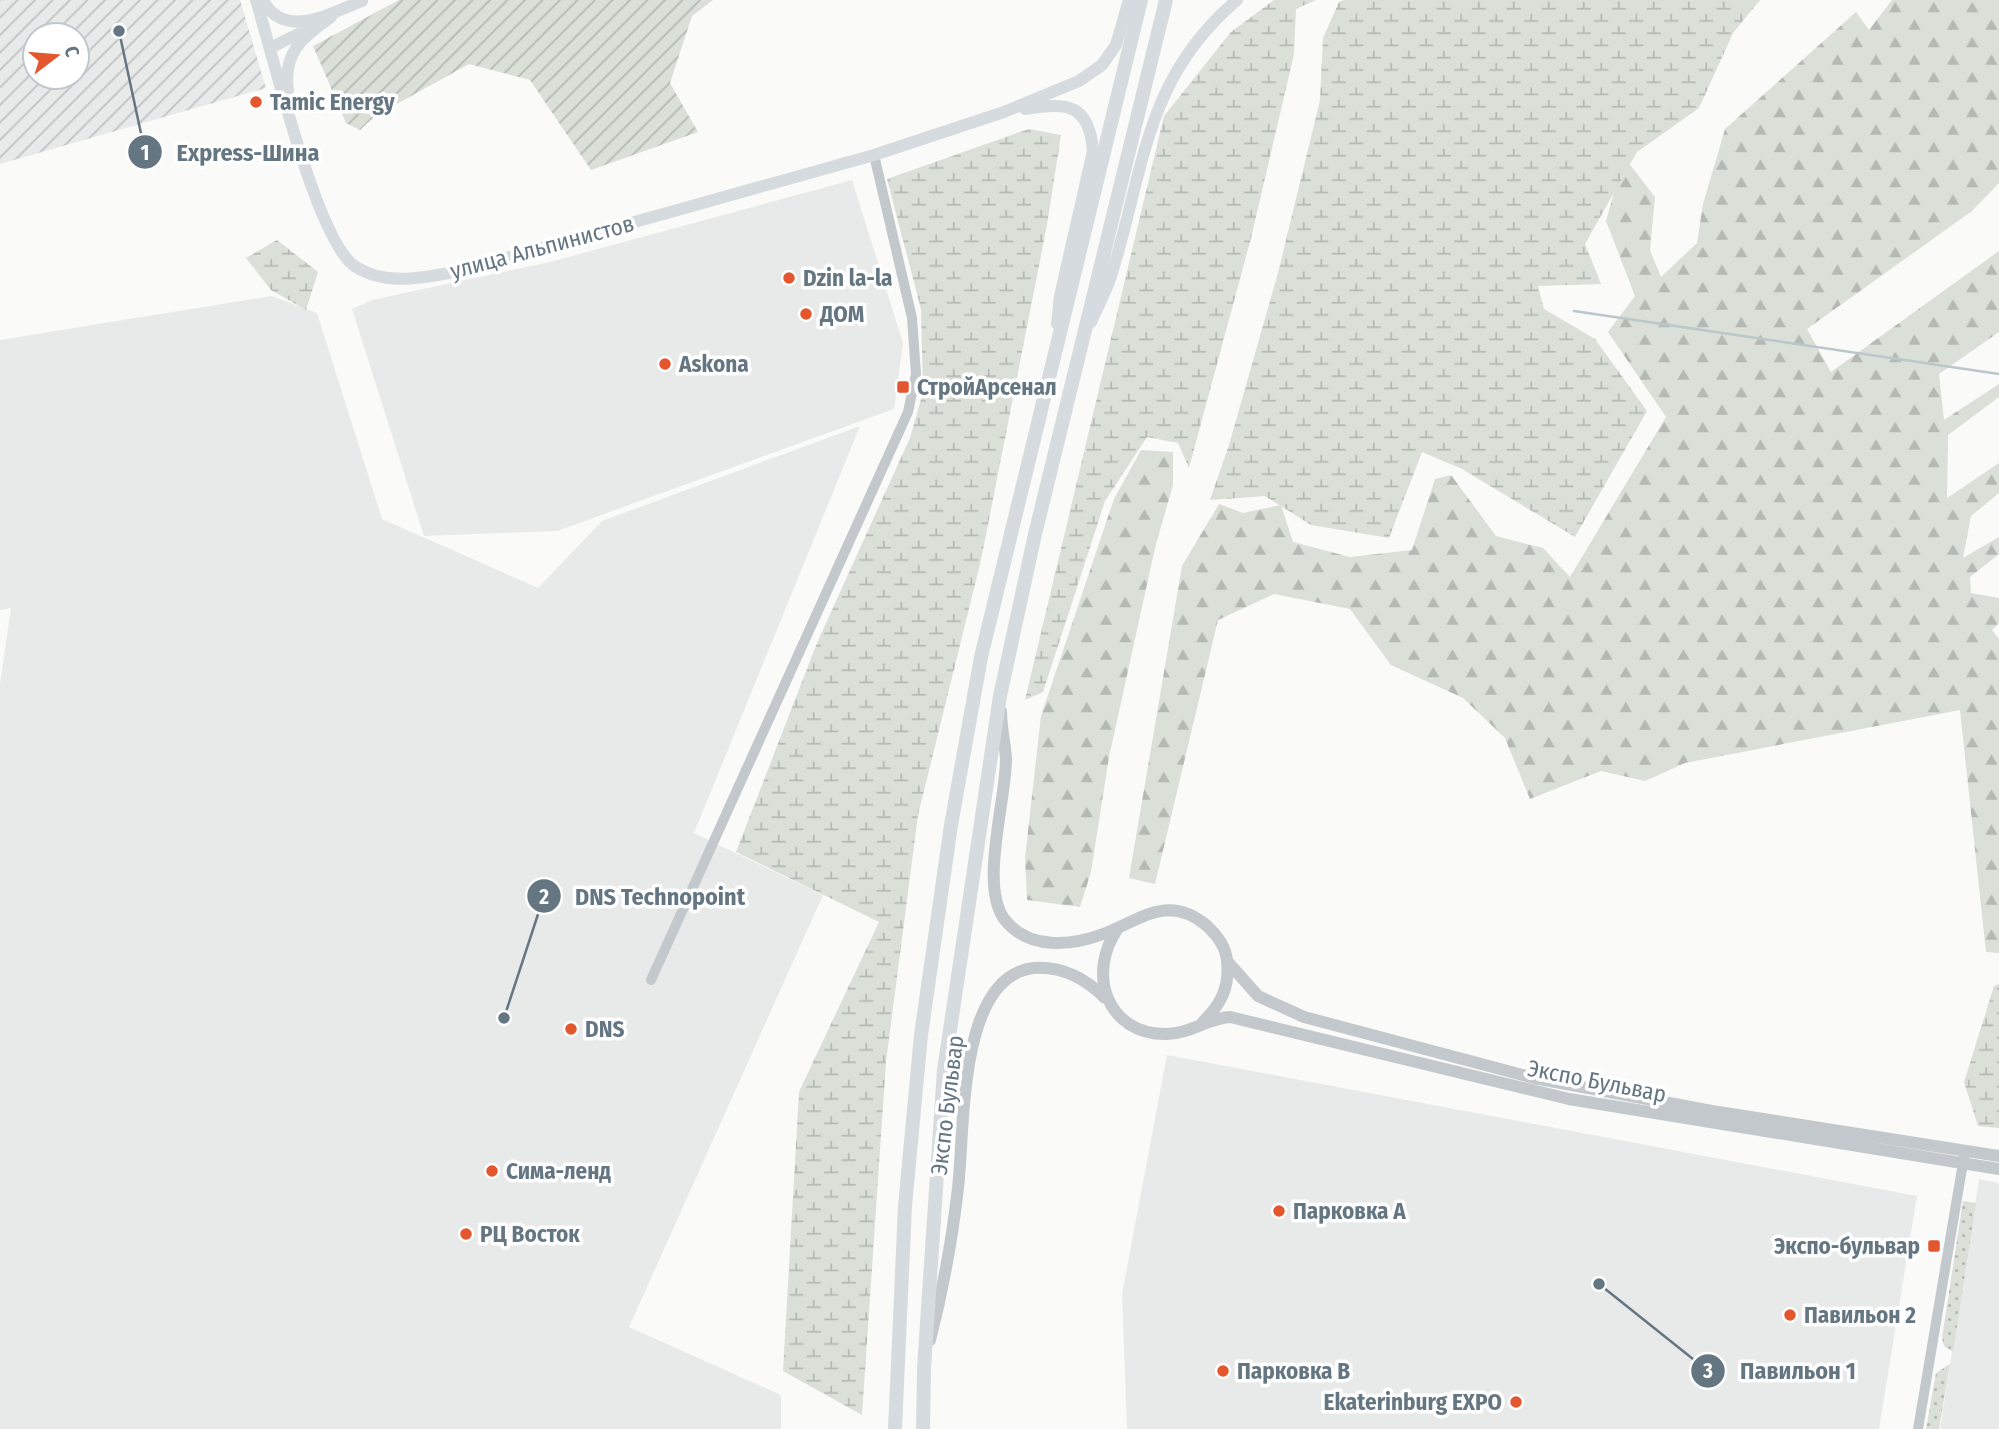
<svg xmlns="http://www.w3.org/2000/svg" width="1999" height="1429" viewBox="0 0 1999 1429" font-family="'Fira Sans Condensed',sans-serif">
<style>
.built{fill:#e8e9e9}
.industrial{fill:url(#industrial-furrows);fill-rule:evenodd}
.grass{fill:url(#grass-dots)}
.forest{fill:url(#forest-firs)}
.wetland{fill:url(#wetland-marsh)}
.garden{fill:url(#garden-furrows)}
.lines{fill:none;stroke-linecap:round;stroke-linejoin:round}
.stream{stroke:#bbc7cb;stroke-width:2.5}
.minor{stroke:#c3c8cc;stroke-width:10}
.tertiary{stroke:#c3c8cc;stroke-width:12}
.secondary{stroke:#d6dbdf;stroke-width:12}
.primary{stroke:#d6dbdf;stroke-width:14}
.poi-dot{fill:#e4572e;stroke:#fff;stroke-width:2.5}
.labels{text-anchor:middle;stroke-width:7;stroke-linejoin:round;paint-order:stroke}
.poi-label{font-size:23px;font-weight:bold;fill:#657683;stroke:#fff;text-anchor:start}
.street-label{font-size:23px;fill:#657683;stroke:#fff}
.leader{fill:none;stroke:#657683;stroke-width:2.5}
.callout-dot{fill:#657683;stroke:#fff;stroke-width:2.5}
.mark-label{font-size:21px;text-anchor:middle;font-weight:bold;fill:#fff}
.callout-label{font-size:24px;text-anchor:middle;font-weight:bold;fill:#657683;stroke:#fff;stroke-width:7;stroke-linejoin:round;paint-order:stroke}
</style>
<defs>
<pattern id="industrial-furrows" width="10" height="10" patternUnits="userSpaceOnUse" patternTransform="scale(1.75)"><rect width="10" height="10" fill="#e8e9e9"/><path d="M-1 1l2-2M0 10L10 0M9 11l2-2" fill="none" stroke="#c0c1c2"/></pattern>
<pattern id="grass-dots" width="8" height="8" patternUnits="userSpaceOnUse" patternTransform="scale(1.75)"><rect width="8" height="8" fill="#dadfd7"/><path d="M2 2h.1M6 6h.1" fill="none" stroke="#b4b9b4" stroke-width="1.8" stroke-linecap="round"/></pattern>
<pattern id="forest-firs" width="22" height="20" patternUnits="userSpaceOnUse" patternTransform="scale(1.75)"><rect width="22" height="20" fill="#dadfd7"/><path d="M5 1l3.5 6h-7zM16 11l3.5 6h-7z" fill="#b4b9b4"/></pattern>
<pattern id="wetland-marsh" width="20" height="14" patternUnits="userSpaceOnUse" patternTransform="scale(1.75)"><rect width="20" height="14" fill="#dadfd7"/><path d="M1 5h8M5 5V1M11 12h8M15 12V8" fill="none" stroke="#b4b9b4"/></pattern>
<pattern id="garden-furrows" width="10" height="10" patternUnits="userSpaceOnUse" patternTransform="scale(1.75)"><rect width="10" height="10" fill="#dadfd7"/><path d="M-1 1l2-2M0 10L10 0M9 11l2-2" fill="none" stroke="#b4b9b4"/></pattern>
</defs>
<rect width="100%" height="100%" fill="#fafaf8"/>
<path class="built" d="M852,180l51,163 -9,66 -337,122 -133,5 -72,-227 20,-9 178,-38z
M272,296l45,17 65,206 156,69 64,-67 258,-95 -166,407 129,62 -194,432 152,68v34h-781v-745l11,-76 -11,2v-270z
M1167,1055l750,141 -38,233h-752l-5,-135z
M1979,1179l20,4v246h-59z"/>
<path class="industrial" d="M0,0h240l26,88 -266,76zM35,35h42v42h-42z"/>
<path class="grass" d="M1963,1201l13,2 -23,149 -9,-6 -2,-8z
M1950,1364l-11,65h-13l10,-56z"/>
<path class="forest" d="M1892,0h107v183l-27,28 -165,118 24,43 168,-121v81l-60,42 5,46 55,-36v13l-51,38 -1,63 52,-35v30l-28,23 -8,42 36,-21v17l-29,23 1,16 28,5v25l-7,7 7,9v314l-13,-1 -26,-242 -275,53 -40,18 -44,-10 -71,28 -25,-61 -42,-40 -72,-33 -41,-56 -76,-15 -56,26 -63,264 -26,-6 53,-312 37,-62 24,9 38,-8 12,37 57,15 62,-7 23,-71 16,-4 45,61 47,12 27,29 96,-160 -58,-85 27,-36 -29,-75 18,-64 31,40 -5,53 11,27 36,-34 6,-39 22,-75 131,-117 13,18z
M1141,450l32,2v33l-18,63 -46,209 -18,115 -11,35 -53,-7 -2,-42 16,-142 73,-217z"/>
<path class="wetland" d="M1274,0h42l-20,9 -2,45 -43,184 -62,230 -11,-25 -31,-6 -42,64 -62,191 -18,8 139,-584 67,-84z
M1344,0h416l-27,33 -34,75 -62,44 -52,92 16,40 -63,2 6,23 51,30 52,72 -72,126 -113,-68 -40,-17 -33,86 -78,-13 -46,-29 -55,4 19,-55 50,-176 41,-169 3,-62 16,-36z
M1029,129l32,6 -14,90 -66,335 -63,255 -32,247 -24,353 -79,-44 16,-279 80,-170 -143,-70 81,-209 93,-205 13,-46 -2,-83 -34,-130z
M277,240l41,32 -12,38 -35,-20 -25,-32z
M1999,984v144l-21,-2 -14,-44 30,-96z"/>
<path class="garden" d="M399,0h314l-21,16 -22,67 28,49 -107,38 -61,-90 -61,-16 -94,52 -15,14 -14,-7 -33,-77z"/>
<g class="lines">
<path class="stream" d="M1574,311l425,63"/>
<path class="minor" d="M651,980l257,-568 8,-38 -4,-56 -38,-163
M1918,1429l46,-272"/>
<path class="tertiary" d="M1001,711c0,16 4,32 5,48 0,42 -27,128 -1,161 24,30 66,26 98,14 36,-13 64,-41 103,-9 10,9 20,22 21,36 3,26 -6,43 -24,61
M1118,928c-32,46 -11,107 49,106 23,0 41,-16 63,-17l339,82 430,70
M1227,961l31,35 46,21 230,61 178,33 287,45
M930,1340c13,-50 22,-100 28,-152 7,-57 -1,-212 76,-220 28,-2 52,11 71,30"/>
<path class="secondary" d="M256,0c16,51 61,244 100,267 32,20 70,10 104,4l414,-116 130,-43 75,-31 23,-16 14,-20 13,-45
M263,0c21,41 68,13 99,1
M270,48l34,-17
M288,90c-5,-38 14,-52 43,-73
M1025,109c43,-7 64,-5 68,42l-33,145 -3,28
M1091,322c7,-16 16,-32 21,-49 33,-107 33,-195 125,-273"/>
<path class="primary" d="M895,1429l10,-223 16,-171 30,-210 30,-168 160,-657
M923,1429l1,-61 20,-298 56,-374 35,-162 131,-534"/>
</g>
<g class="poi-dot">
<circle cx="256" cy="102" r="7"/>
<circle cx="789" cy="278" r="7"/>
<circle cx="806" cy="314" r="7"/>
<circle cx="665" cy="364" r="7"/>
<rect x="896" y="380" width="14" height="14" rx="3.5"/>
<circle cx="571" cy="1029" r="7"/>
<circle cx="492" cy="1171" r="7"/>
<circle cx="1279" cy="1211" r="7"/>
<circle cx="466" cy="1234" r="7"/>
<rect x="1927" y="1239" width="14" height="14" rx="3.5"/>
<circle cx="1790" cy="1315" r="7"/>
<circle cx="1223" cy="1371" r="7"/>
<circle cx="1516" cy="1402" r="7"/>
</g>
<g class="labels">
<g class="poi-label">
<text x="270" y="110">Tamic Energy</text>
<text x="803" y="286">Dzin la-la</text>
<text x="820" y="322">ДОМ</text>
<text x="679" y="372">Askona</text>
<text x="917" y="395">СтройАрсенал</text>
<text x="585" y="1037">DNS</text>
<text x="506" y="1179">Сима-ленд</text>
<text x="1293" y="1219">Парковка A</text>
<text x="480" y="1242">РЦ Восток</text>
<text x="1920" y="1254" text-anchor="end">Экспо-бульвар</text>
<text x="1804" y="1323">Павильон 2</text>
<text x="1237" y="1379">Парковка B</text>
<text x="1502" y="1410" text-anchor="end">Ekaterinburg EXPO</text>
</g>
<g class="street-label">
<text transform="translate(542 247) rotate(-15)" y="8">улица Альпинистов</text>
<text transform="translate(1597 1081) rotate(11)" y="8">Экспо Бульвар</text>
<text transform="translate(947 1105) rotate(-83)" y="8">Экспо Бульвар</text>
</g>
</g>
<path class="leader" d="M119 31L145 152M504 1018L544 896M1599 1284L1708 1371"/>
<g class="callout-dot">
<circle cx="119" cy="31" r="7"/>
<circle cx="504" cy="1018" r="7"/>
<circle cx="1599" cy="1284" r="7"/>
<circle cx="145" cy="152" r="18"/>
<circle cx="544" cy="896" r="18"/>
<circle cx="1708" cy="1371" r="18"/>
</g>
<g class="mark-label">
<text x="145" y="160">1</text>
<text x="544" y="904">2</text>
<text x="1708" y="1378">3</text>
</g>
<g class="callout-label">
<text x="248" y="161">Express-Шина</text>
<text x="660" y="905">DNS Technopoint</text>
<text x="1798" y="1379">Павильон 1</text>
</g>
<g transform="translate(56 56) rotate(74)"><circle r="33" fill="#ffffff" stroke="#c1c8cd" stroke-width="2"/>
<path d="M0-5L12 26L0 18L-12 26Z" fill="#e4572e"/>
<text y="-10" font-size="19" font-weight="bold" text-anchor="middle" fill="#657683">С</text>
</g>
</svg>
